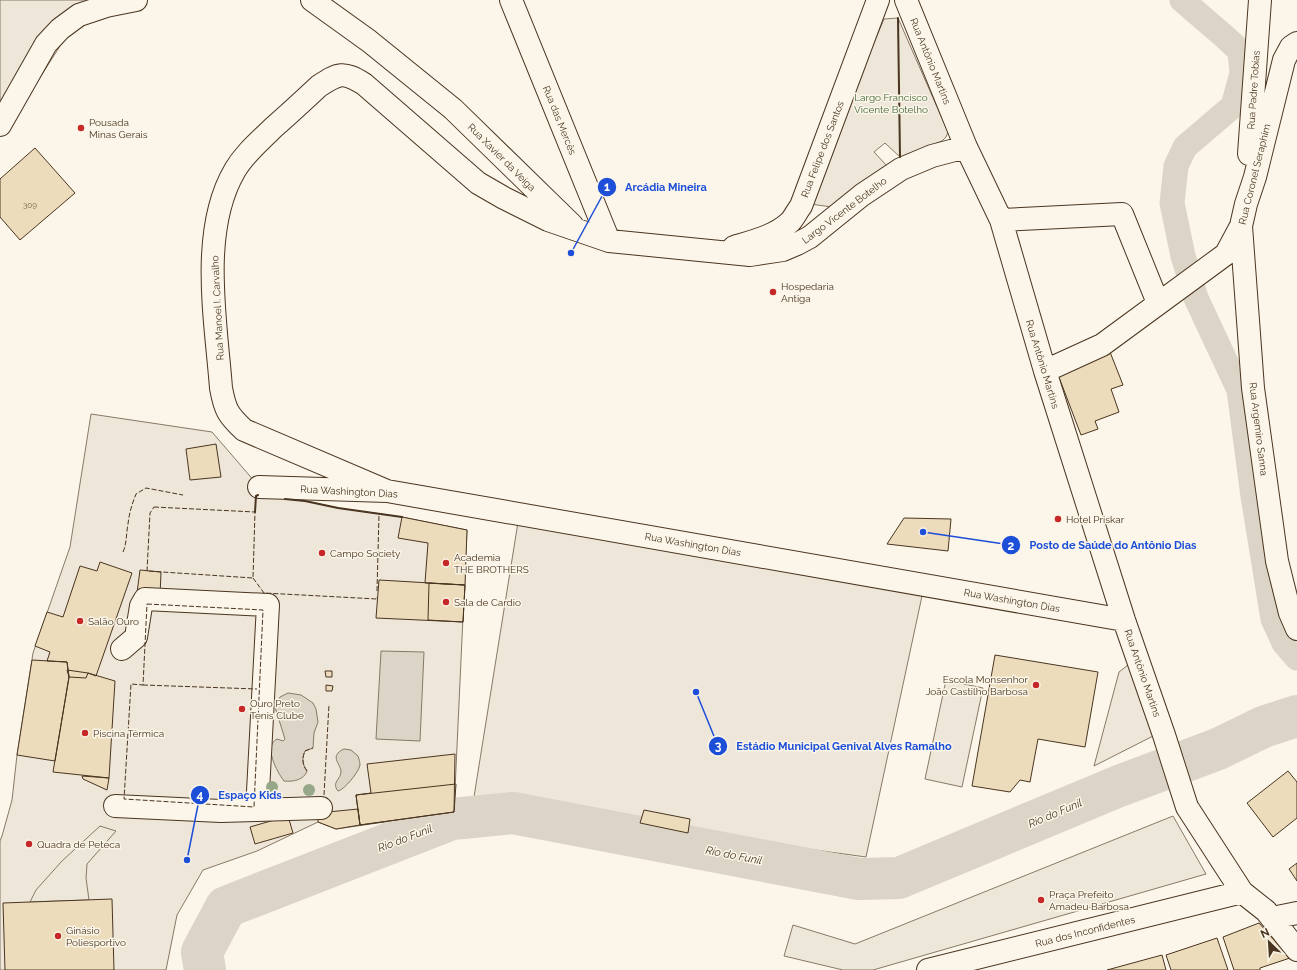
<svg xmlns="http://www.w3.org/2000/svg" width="1297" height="970" viewBox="0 0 1297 970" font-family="Raleway,sans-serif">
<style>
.green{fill:#ede6d9;stroke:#887966}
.parking{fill:#ede7d9;stroke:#887966}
.water{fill:#dcd4c6;stroke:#887966}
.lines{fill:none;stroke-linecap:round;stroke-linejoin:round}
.canal{stroke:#dcd4c6;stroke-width:25}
.river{stroke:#dcd4c6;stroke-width:42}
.building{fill:#ecdcbc;stroke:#4a3520}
.minor-casing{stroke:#4a3520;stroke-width:24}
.minor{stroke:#fbf6e9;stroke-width:22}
.fence{stroke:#4a3520;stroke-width:1;stroke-dasharray:5 2;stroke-linecap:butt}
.wall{stroke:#4a3520;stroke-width:2}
.tree{fill:#96a887}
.poi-dot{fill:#c62828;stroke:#fbf6e9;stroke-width:1.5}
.labels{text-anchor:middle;stroke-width:3;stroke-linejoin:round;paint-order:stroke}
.number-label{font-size:8px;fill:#725f47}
.street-label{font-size:10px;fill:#4a3520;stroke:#fbf6e9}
.park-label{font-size:10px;fill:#436837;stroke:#fbf6e9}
.poi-label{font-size:10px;fill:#4a3520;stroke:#fbf6e9;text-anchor:start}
.water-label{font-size:11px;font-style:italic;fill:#4a3520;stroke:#fbf6e9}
.leader{fill:none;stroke:#1d4ed8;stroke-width:1.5}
.callout-dot{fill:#1d4ed8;stroke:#fbf6e9;stroke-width:1.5}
.mark-label{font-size:12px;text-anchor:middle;font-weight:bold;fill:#fff}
.callout-label{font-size:11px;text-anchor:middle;font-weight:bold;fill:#1d4ed8;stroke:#fbf6e9;stroke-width:3;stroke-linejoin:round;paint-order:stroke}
</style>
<rect width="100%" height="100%" fill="#fbf6e9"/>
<path class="green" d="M0,0h106l-16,9 -30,37 -33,52 -27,19z
M898,18l50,114 -2,5 -4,4 -42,16 -15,-14 -11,9 13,14 -55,41 -22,-3 22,-63 52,-122z
M91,414l121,18 56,65 37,4 33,7 64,9 65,13 -13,282 -118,17 -18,-7 -61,29 -54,19 -26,45 -11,55h-166v-129l2,-5 10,-36 5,-45 16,-102 37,-106z
M519,516l406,66 -59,275 -393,-54z
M1133,661l26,72 -65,33 25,-94z
M946,680l37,8 -21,99 -37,-8z"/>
<path class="parking" d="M1173,816l33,58 -333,96h-30l-59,-14 9,-31 62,19z
M100,826l16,5 -29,33 -1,14 3,22 -59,2 6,-12 26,-29z"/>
<path class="water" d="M381,651l43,1 -4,89 -44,-2z
M288,693l13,2 12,8 3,6 2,13 -4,11 -1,15 -8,3c-3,7 -3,13 2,20 -3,9 -14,11 -23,10 -7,-9 -21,-35 -7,-42l6,2 2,-2 -10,-32 5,-10z
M344,749l7,1 7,6c1,3 2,6 2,9 -1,7 -16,25 -22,26 -7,-9 3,-11 3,-20 -1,-8 -12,-15 3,-22z"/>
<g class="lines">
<path class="canal" d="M1182,0l43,37 15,14 2,22 -9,33 -48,41 -9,19 -4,37 11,53 13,42 43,92 14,106 20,123 11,24 13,15"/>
<path class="river" d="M205,970l-3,-18 24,-45 226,-88 61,-6 346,66 40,-1 220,-92 99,-37 45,-22 34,-11"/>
</g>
<path class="building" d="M35,148l40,45 -55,47 -20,-23v-38z
M1110,352l13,33 -12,4 8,23 -24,9 3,8 -17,6 -24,-63z
M216,444l5,33 -31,3 -4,-31z
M402,517l65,13 -2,55 -40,-2 3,-40 -30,-5z
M904,518l47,1 -3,32 -61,-7z
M100,562l32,11 -36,103 -8,-3 -2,5 -17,-1 -2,-15 -20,-1 3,-9 -15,-6 12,-34 16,5 17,-51 17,5z
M140,570l21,2 -1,24 -23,-3z
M379,580l86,5 -2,37 -87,-4z
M429,583l36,2 -2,37 -35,-2z
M995,655l103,17 -13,75 -47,-8 -8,43 -10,-2 -10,12 -38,-6z
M32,660l35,2 2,15 -14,84 -38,-6z
M67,670l21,3 27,8 -6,97 -56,-6 16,-95z
M325,671h7v6h-6z
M326,685l7,1 -1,5h-6z
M455,754l-1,58 -94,13 -4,-30 15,-2 -4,-29z
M1288,771l9,11v36l-24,19 -26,-34z
M82,776l27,2 -2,12 -24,-11z
M456,784l-2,28 -94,13 -4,-30z
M358,809l2,16 -24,4 -18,-7v-9z
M644,810l46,9 -2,14 -48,-10z
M288,816l5,17 -38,11 -5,-17z
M1297,863v18l-8,-12z
M112,899l2,71h-109l-2,-67z
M1259,923l31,35 -30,10v2h-26l-11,-33z
M1217,938l11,32h-57l-5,-15z
M1162,955l4,15h-59z"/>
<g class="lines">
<g class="minor-casing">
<path id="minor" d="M312,0l57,41 84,68 119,116
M511,0l98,241
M906,0l60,147 35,73 44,151 79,249 40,115 23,72 55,85 24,19 31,39
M0,125l46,-81 14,-15 19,-14 27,-9 30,-6
M1249,154l11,-154
M1001,220l121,-6 36,89
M1241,226l12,162 24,173 13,52 7,16
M734,247c20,-6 41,-11 56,-25 4,-4 7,-11 11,-16l77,-206
M1045,371l57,-26 124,-91 15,-28 5,-22 9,-27 29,-117 7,-13 6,-4
M259,487l128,4 737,129
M387,491l-143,-61c-16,-15 -19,-20 -23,-42 -5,-67 -22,-157 14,-218 10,-17 25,-29 39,-43 15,-13 30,-27 45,-41 20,-13 24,-15 45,-2l114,99 26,15 44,22 61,21 141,14 33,-5 14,-6 13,-7 52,-42 39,-26 31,-13 34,-9
M115,806l106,5 36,-1 11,-205 -123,-6 -4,7 -5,31 -14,12
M257,810l64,-2
M1272,918l25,-5
M928,970l314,-78"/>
</g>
<use href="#minor" class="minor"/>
<path class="fence" d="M154,507l101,5 -2,66 -106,-7 3,-58z
M123,552c4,-9 3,-18 5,-28 1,-10 4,-20 8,-30l10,-6 37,7
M253,578l11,15 113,6v-2
M377,591l2,-77
M147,604l116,6 -9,197 -130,-8 7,-115 12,1z
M143,685l114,4
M307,771c-5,-7 -5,-13 -2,-20l8,-3
M324,795l5,-91"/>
<path class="wall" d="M898,18l2,139
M285,499l20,2 33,7 64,9
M255,512l1,-16 2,-1"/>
</g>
<g class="tree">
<circle cx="272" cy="787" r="6"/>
<circle cx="309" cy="790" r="6"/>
</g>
<g class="poi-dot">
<circle cx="81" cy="128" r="4"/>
<circle cx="773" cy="292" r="4"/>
<circle cx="1058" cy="519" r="4"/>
<circle cx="322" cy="553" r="4"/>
<circle cx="446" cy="563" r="4"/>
<circle cx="446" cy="602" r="4"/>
<circle cx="80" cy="621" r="4"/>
<circle cx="1036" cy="685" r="4"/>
<circle cx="242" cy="709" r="4"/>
<circle cx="85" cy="733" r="4"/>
<circle cx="29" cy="844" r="4"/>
<circle cx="1041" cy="900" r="4"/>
<circle cx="58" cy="936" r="4"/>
</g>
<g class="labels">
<g class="number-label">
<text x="30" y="208">309</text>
</g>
<g class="street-label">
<text transform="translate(931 61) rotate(68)" y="4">Rua Antônio Martins</text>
<text transform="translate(1253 90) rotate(-86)" y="4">Rua Padre Tobias</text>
<text transform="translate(560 120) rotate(68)" y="4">Rua das Mercês</text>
<text transform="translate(822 149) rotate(-69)" y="4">Rua Felipe dos Santos</text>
<text transform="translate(502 157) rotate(45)" y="4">Rua Xavier da Veiga</text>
<text transform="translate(1254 174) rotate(-76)" y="4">Rua Coronel Seraphim</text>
<text transform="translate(844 210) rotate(-37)" y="4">Largo Vicente Botelho</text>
<text transform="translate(217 308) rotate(-93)" y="4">Rua Manoel I. Carvalho</text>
<text transform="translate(1043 364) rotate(73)" y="4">Rua Antônio Martins</text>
<text transform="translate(1259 429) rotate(83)" y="4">Rua Argemiro Sanna</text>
<text transform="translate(349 491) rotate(3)" y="4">Rua Washington Dias</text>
<text transform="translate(693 544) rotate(10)" y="4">Rua Washington Dias</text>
<text transform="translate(1012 600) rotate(10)" y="4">Rua Washington Dias</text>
<text transform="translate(1143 673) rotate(71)" y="4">Rua Antônio Martins</text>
<text transform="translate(1085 931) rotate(-14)" y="4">Rua dos Inconfidentes</text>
</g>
<g class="park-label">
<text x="891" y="101">Largo Francisco<tspan x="891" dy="12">Vicente Botelho</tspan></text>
</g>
<g class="poi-label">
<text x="89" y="126">Pousada<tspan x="89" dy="12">Minas Gerais</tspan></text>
<text x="781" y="290">Hospedaria<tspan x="781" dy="12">Antiga</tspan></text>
<text x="1066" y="523">Hotel Priskar</text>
<text x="330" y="557">Campo Society</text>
<text x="454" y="561">Academia<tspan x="454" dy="12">THE BROTHERS</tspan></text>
<text x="454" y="606">Sala de Cardio</text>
<text x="88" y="625">Salão Ouro</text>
<text x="1028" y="683" text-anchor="end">Escola Monsenhor<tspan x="1028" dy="12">João Castilho Barbosa</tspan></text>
<text x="250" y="707">Ouro Preto<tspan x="250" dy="12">Tenis Clube</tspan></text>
<text x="93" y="737">Piscina Térmica</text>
<text x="37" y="848">Quadra de Peteca</text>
<text x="1049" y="898">Praça Prefeito<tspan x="1049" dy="12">Amadeu Barbosa</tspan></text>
<text x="66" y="934">Ginásio<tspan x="66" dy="12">Poliesportivo</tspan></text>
</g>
<g class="water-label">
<text transform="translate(1055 813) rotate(-23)" y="4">Rio do Funil</text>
<text transform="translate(405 838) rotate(-21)" y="4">Rio do Funil</text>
<text transform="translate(734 855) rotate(11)" y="4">Rio do Funil</text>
</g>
</g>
<path class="leader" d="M571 253L607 187M923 532L1011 545M696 692L718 746M187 860L200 795"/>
<g class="callout-dot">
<circle cx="571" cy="253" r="4"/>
<circle cx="923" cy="532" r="4"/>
<circle cx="696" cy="692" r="4"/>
<circle cx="187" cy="860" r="4"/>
<circle cx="607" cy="187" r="10"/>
<circle cx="1011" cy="545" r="10"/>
<circle cx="718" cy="746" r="10"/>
<circle cx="200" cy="795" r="10"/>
</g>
<g class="mark-label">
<text x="607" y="191">1</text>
<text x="1011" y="550">2</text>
<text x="718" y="750">3</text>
<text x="200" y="799">4</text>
</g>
<g class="callout-label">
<text x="666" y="191">Arcádia Mineira</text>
<text x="1113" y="549">Posto de Saúde do Antônio Dias</text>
<text x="844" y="750">Estádio Municipal Genival Alves Ramalho</text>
<text x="250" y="799">Espaço Kids</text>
</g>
<g transform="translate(1269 942) rotate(335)" stroke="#fbf6e9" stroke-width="3" paint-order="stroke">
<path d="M0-3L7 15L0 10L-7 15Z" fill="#4a3520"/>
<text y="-6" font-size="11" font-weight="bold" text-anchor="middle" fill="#4a3520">N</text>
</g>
</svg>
